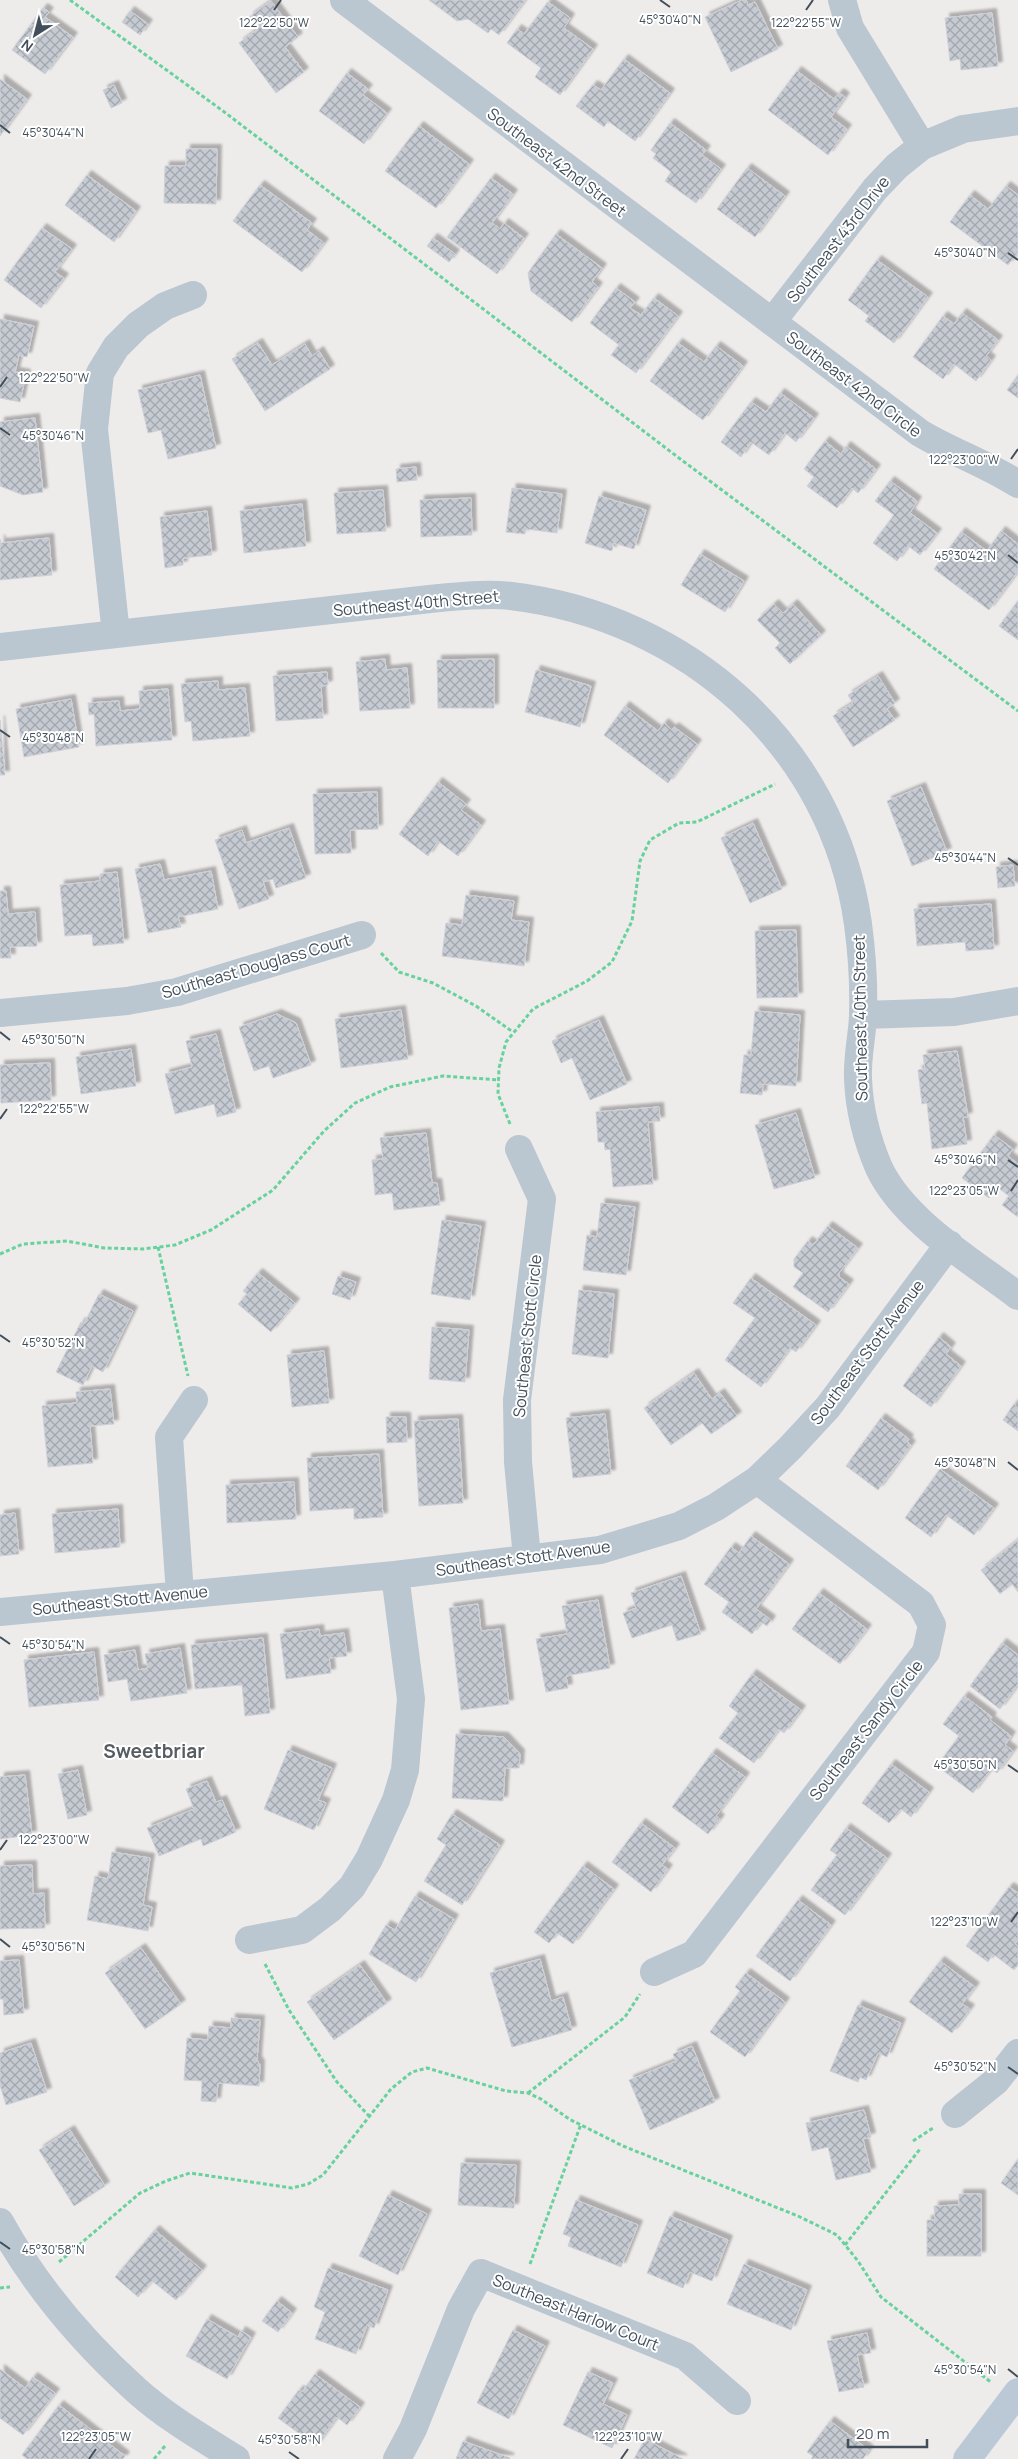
<svg xmlns="http://www.w3.org/2000/svg" width="1018" height="2459" viewBox="0 0 1018 2459" font-family="Manrope,sans-serif">
<style>
.building{fill:url(#building-cross-hatch);stroke:#ced1d8;filter:url(#shadow)}
.lines{fill:none;stroke-linecap:round;stroke-linejoin:round}
.path{stroke:#68d29c;stroke-width:3;stroke-dasharray:4 2.5;stroke-linecap:butt}
.minor{stroke:#bac6d0;stroke-width:28}
.secondary{stroke:#bbc9d7;stroke-width:28}
.ticks{fill:none;stroke:#424f5a;stroke-width:2}
.labels{text-anchor:middle;stroke-width:4;stroke-linejoin:round;paint-order:stroke}
.street-label{font-size:16px;fill:#424f5a;stroke:#fff}
.quarter-label{font-size:19px;font-weight:bold;fill:#575c61;stroke:#fff}
.ticks-label{font-size:12px;text-anchor:middle;fill:#424f5a;stroke:#fff;stroke-width:4;stroke-linejoin:round;paint-order:stroke}
</style>
<defs>
<pattern id="building-cross-hatch" width="8" height="8" patternUnits="userSpaceOnUse" patternTransform="scale(1.25)"><rect width="8" height="8" fill="#c6cad2"/><path d="M0 0l8 8M0 8l8-8" fill="none" stroke="#a2a6ad"/></pattern>
<filter id="shadow"><feDropShadow dx="4.5" dy="-4.5" stdDeviation="1" flood-color="#0004"/></filter>
</defs>
<rect width="100%" height="100%" fill="#eeebeb"/>
<path class="building" d="M429,0h96l-26,35 -8,-6 -3,4 -20,-14 -11,2z
M742,0h4l2,5 7,-3 23,47 -47,23 -26,-55z
M271,1l27,36 -13,10 19,25 -28,21 -37,-50 19,-14 -9,-12z
M548,2l22,16 -6,10 29,21 -33,46 -25,-18 6,-9 -34,-25 10,-14 7,5z
M43,8l6,4 -4,5 28,20 -28,37 -33,-24z
M130,11l18,13 -8,11 -18,-13z
M992,13l6,53 -37,4 -1,-11 -10,2 -5,-43z
M624,59l46,34 -35,48 -27,-20 -4,6 -28,-21 17,-21 8,5z
M797,71l37,28 5,-6 6,4 -14,20 16,12 -19,26 -60,-45z
M347,73l21,16 -5,6 24,18 -23,31 -45,-33z
M0,79l27,20 -27,37z
M114,85l8,18 -11,5 -8,-18z
M670,123l36,27 -4,5 19,14 -25,34 -31,-22 6,-9 -18,-14 3,-4 -5,-4z
M419,126l50,38 -33,44 -51,-37z
M186,149h31l-1,55 -52,-1 1,-37h21z
M747,168l38,28 -30,41 -38,-28z
M87,175l49,36 -22,31 -49,-37z
M491,178l22,16 -21,29 8,6 4,-6 20,15 -27,36 -50,-37z
M260,185l52,38 -5,7 17,13 -22,29 -69,-51z
M1006,186l12,9v57l-10,13 -58,-43 20,-27 18,14z
M42,228l30,21 -17,23 9,6 -23,30 -37,-28z
M556,234l46,34 -10,14 6,5 -26,35 -41,-31 -3,-18z
M433,238l22,16 -6,8 -22,-16z
M877,260l51,37 -34,46 -29,-22 4,-5 -21,-16z
M616,288l19,14 -5,6 11,7 13,-17 24,18 -42,57 -25,-18 8,-10 -29,-22z
M962,313l36,27 -12,16 5,4 -15,21 -22,-17 -11,15 -30,-22 30,-41 11,8z
M0,319l34,7 -7,31 -8,-2 -4,17 11,2 -6,28 -20,-4z
M258,343l14,22 33,-21 7,12 7,-5 11,18 -65,42 -33,-52z
M678,343l26,19 12,-16 27,20 -40,54 -53,-39z
M200,375l16,73 -48,11 -7,-29 -13,3 -10,-43z
M1018,375v23l-11,-8z
M780,393l34,25 -18,24 -11,-9 -16,22 -18,-13 -10,15 -20,-15 30,-40 15,10z
M35,418l8,74 -20,3 -23,-9v-64z
M825,441l16,13 5,-8 30,23 -18,24 -6,-5 -15,20 -30,-22 7,-9 -10,-8z
M416,467l1,13 -20,2 -1,-13z
M890,481l27,20 -7,12 27,20 -17,22 -12,-9 -11,15 -24,-18 21,-28 -19,-14z
M512,488l50,6 -5,39 -31,-4 -1,5 -19,-2z
M383,490l3,41 -49,3 -3,-41z
M599,496l47,14 -12,39 -21,-6 -1,8 -27,-8z
M471,498l1,37 -51,2 -1,-37z
M302,504l4,42 -62,7 -4,-42z
M207,511l5,44 -29,3v7l-18,3 -5,-51z
M1001,531l17,13v27l-29,39 -55,-41 27,-37 26,19z
M49,538l3,37 -52,5v-41l1,4z
M700,554l44,27 -19,31 -44,-27z
M1018,601v39l-19,-14z
M774,604l9,9 10,-9 28,31 -31,29 -15,-16 5,-5 -23,-23z
M385,659l1,11 21,-2 3,40 -50,3 -4,-49z
M494,659v49h-56l-1,-48z
M536,670l55,16 -11,41 -55,-15z
M327,672l1,13 -7,1 2,32 -47,3 -3,-45z
M878,676l17,27 -8,6 8,11 -42,27 -20,-31 20,-13 -5,-8z
M218,681v9l27,-2 5,48 -57,5 -2,-20 -6,1 -4,-38z
M168,689l4,51 -76,6 -2,-32 -5,1 -1,-12 31,-2 1,10 20,-2 -1,-18z
M71,699l8,48 -55,10 -8,-48z
M625,706l33,25 6,-8 8,7 2,-3 23,17 -29,39 -64,-48z
M0,720l5,55h-5z
M438,782l28,22 -5,6 20,15 -23,31 -20,-15 -10,15 -29,-22z
M921,787l26,65 -35,14 -25,-65z
M377,792l1,37 -28,1 1,23 -36,1 -2,-60z
M753,823l29,66 -32,14 -29,-65z
M289,828l17,50 -30,10 -3,-9 -10,3 6,17 -30,10 -24,-69 27,-10 4,13z
M160,864l4,16 47,-9 7,38 -40,8 3,10 -33,6 -13,-64z
M1013,865l2,21 -17,2 -2,-21z
M117,872l7,71 -31,3 -1,-12 -27,2 -5,-51 40,-4v-7z
M0,891h6l2,23 27,-2 2,34 -27,1 1,11h-11z
M466,895l48,6 -3,19 18,2 -5,44 -82,-10 4,-33 16,2z
M991,904l3,45 -28,2 -1,-9 -48,4 -3,-37z
M796,930l2,67 -41,1 -2,-67z
M401,1010l7,49 -67,9 -6,-49z
M755,1011l45,4 -4,71 -33,-2 -1,11 -22,-2 4,-38h7z
M277,1014l19,9 15,42 -38,13 -4,-12 -15,5 -15,-44z
M599,1020l28,64 -37,16 -18,-42 -11,5 -9,-22z
M216,1034l20,78 -19,5 -3,-13 -39,10 -10,-40 27,-7 -6,-26z
M131,1049l5,37 -55,8 -5,-37z
M957,1051l11,66h-5l4,27 -35,5 -5,-46 -5,1 -4,-34 7,-1 -2,-14z
M50,1063l1,37 -50,3 -1,-38z
M659,1107l1,14 -12,1 5,62 -40,3 -3,-38 -5,1 -1,-8h-6l-2,-30z
M796,1113l19,65 -41,11 -19,-64z
M426,1133l6,50h5l3,22 -46,5 -2,-17 -17,2 -3,-35 11,-1 -3,-21z
M994,1135l19,14 -5,7 10,8v53l-16,-12 7,-9 -12,-9 -8,11 -27,-20z
M601,1203l34,4 -9,68 -43,-5 4,-35 10,2z
M442,1220l39,6 -11,74 -39,-6z
M828,1226l30,22 -19,25v4l10,7 -21,28 -35,-25 10,-14 -9,-6v-8l14,-18 5,4z
M258,1273l37,30 -24,29 -33,-28 9,-10 -4,-3z
M338,1276l18,6 -6,18 -18,-6z
M751,1278l65,47 -20,27 -6,-4 -29,39 -36,-27 30,-42 -22,-15z
M579,1290l35,4 -6,64 -36,-4z
M99,1294l34,17 -30,61 -11,-6 -9,19 -27,-13 25,-50 3,2z
M432,1327l37,3 -4,52 -36,-3z
M939,1337l12,10 -5,7 15,12 -30,41 -28,-21z
M324,1351l5,52 -37,4 -5,-52z
M694,1373l18,26 8,-6 17,23 -26,18 -9,-11 -31,22 -27,-37z
M110,1389l4,35 -24,2 3,37 -45,4 -6,-61 35,-3 -1,-11z
M1014,1404l4,4v23l-15,-11z
M605,1414l6,60 -38,4 -7,-60z
M386,1417h20l1,25 -20,1z
M881,1418l28,21 -2,3 4,3 -33,45 -32,-24z
M458,1419l5,84 -44,3 -5,-85z
M379,1454l4,63 -29,2v-11l-44,3 -3,-53z
M940,1469l54,39 -20,27 -28,-20 -15,22 -26,-19z
M294,1482l2,37 -69,4 -1,-38z
M118,1509l2,38 -65,6 -3,-39z
M15,1513l4,41 -19,2v-41z
M751,1536l38,28 -33,45 15,11 -4,6 -6,-4 -9,12 -30,-22 7,-10 -25,-18 27,-37 8,6z
M1018,1540v52l-6,-8 -12,10 -19,-24z
M681,1576l20,58 -24,7 -5,-16 -40,13 -9,-25 13,-5 -5,-15z
M819,1593l48,36 -27,35 -48,-35z
M598,1600l12,68 -44,8 2,12 -22,4 -10,-53 31,-5 -5,-28z
M478,1604l3,27 19,-2 9,75 -48,6 -12,-102z
M319,1629l1,7 24,-3 3,23 -18,2 2,15 -45,6 -6,-45z
M263,1638l7,75 -25,3 -3,-31 -47,4 -4,-44z
M1002,1643l16,12v29l-18,25 -30,-23z
M180,1648l7,45 -56,8 -4,-22 -19,3 -4,-27 31,-5 3,20 10,-2 -3,-14z
M94,1652l5,48 -70,7 -5,-47z
M752,1674l49,36 -17,23 -5,-4 -25,34 -35,-25 19,-25 -9,-7z
M964,1696l28,21 -2,3 21,16 -6,9 8,6 -16,22 -6,-4 -18,24 -36,-27 22,-30 -16,-12z
M456,1734l48,3 16,17 -1,14h-14l-2,33 -51,-3z
M288,1750l44,18 -14,32 8,3 -12,27 -50,-21z
M712,1753l33,24 -29,39 4,3 -12,15 -36,-27z
M891,1764l38,28 -18,25 -10,-8 -12,14 -27,-20z
M78,1770l9,45 -19,4 -10,-45z
M25,1775l7,60 -32,4v-62z
M207,1781l9,21 6,-2 14,32 -33,14 -2,-7 -42,17 -12,-28 47,-19 -8,-20z
M452,1814l48,31 -38,60 -38,-24 22,-36 -9,-6z
M641,1823l34,25 -13,17 6,4 -17,23 -39,-30z
M846,1828l41,30 -42,57 -34,-25 26,-35 -7,-5z
M112,1852l38,6 -7,47 9,2 -4,24 -61,-11 8,-44 13,3z
M32,1865l1,29 11,-1 1,35 -45,1v-63z
M583,1866l31,23 -41,55 -16,-11 -8,10 -15,-11z
M1009,1887l9,6v47l-3,4 3,2v19l-4,5 -21,-16 -5,8 -22,-16z
M415,1896l39,23 -38,63 -47,-28 17,-29 9,5z
M798,1900l33,25 -41,56 -34,-25z
M141,1948l40,56 -36,25 -40,-56z
M540,1959l11,42 12,-4 9,33 -60,17 -22,-74z
M19,1960l5,53 -20,2 -1,-16h-3v-38z
M940,1961l35,26 -13,17 8,5 -18,24 -43,-31z
M360,1965l27,38 -53,37 -27,-38z
M746,1973l39,29 -40,55 -35,-25 30,-41 -5,-4z
M858,2005l43,18 -14,34 -9,-4 -12,27 -6,-3 -2,5 -28,-11z
M231,2018l29,2 -3,40 3,5 -1,21 -41,-3 -2,19 -15,-1 1,-20 -18,-1 3,-42 21,2 1,-14 22,2z
M31,2043l16,49 -41,13 -6,-20v-32z
M692,2046l23,56 -65,28 -21,-50 47,-19 -3,-7z
M864,2110l7,27 -8,2 8,33 -35,8 -8,-33 -16,4 -6,-28z
M70,2130l35,56 -31,20 -35,-56z
M1018,2159v36l-17,-12z
M461,2163l55,2 -2,43 -56,-3z
M959,2194h22v62h-54v-36h8l-1,-14 25,-1z
M388,2195l39,19 -29,61 -39,-19z
M576,2200l62,25 -17,42 -53,-21 3,-9 -8,-3z
M670,2216l58,24 -16,41 -22,-9 -7,16 -36,-15z
M155,2230l47,40 -26,30 -24,-19 -14,16 -23,-20z
M744,2264l63,26 -16,40 -64,-26z
M328,2268l60,22 -14,38 -7,-3 -11,29 -41,-15 10,-27 -11,-5z
M277,2301l15,12 -14,19 -16,-11z
M207,2319l31,18 3,-6 10,6 -24,42 -41,-23z
M513,2330l32,16 -36,73 -32,-16z
M867,2333l4,20 -14,2 7,32 -25,5 -12,-51z
M0,2369l25,19 8,-11 22,16 -32,42 -23,-17z
M588,2372l25,11 -10,21 24,11 -15,33 -49,-23z
M315,2374l45,33 -13,18 -10,-8 -21,29 -38,-28 21,-28 3,2z
M59,2405l66,51 -2,3h-96l-5,-4z
M830,2421l39,29 -6,9h-52l2,-3 -6,-4z
M645,2439l38,20h-49z
M463,2441l47,17 -1,1h-53z"/>
<g class="lines">
<path class="path" d="M70,0l153,111 456,347 339,253
M381,953l18,19 34,11 43,23 37,26
M510,1124l-12,-30 1,-26 7,-26 27,-33 54,-28 25,-19 20,-41 8,-60 10,-21 29,-17 18,-1 78,-38
M158,1247l30,129
M0,1254l23,-10 44,-3 37,7 39,1 32,-4 36,-15 62,-40 51,-59 31,-28 35,-16 53,-11 56,4
M265,1964l24,46 48,72 33,35
M528,2093l97,-76 15,-23
M913,2141l20,-13
M845,2245l75,-96
M59,2262l81,-69 26,-12 24,-8 102,15 16,-4 15,-9 68,-86 21,-17 15,-4 79,23 22,2 13,6 28,20 54,27 175,70 39,19 21,26 23,36 111,86
M530,2264l51,-140
M0,2288l10,-1
M154,2459l11,-13"/>
<path class="minor" d="M344,0l576,433c32,19 67,31 98,51
M842,0l8,28 72,118
M772,322l103,-133 22,-23 25,-20 41,-17 55,-8
M116,634l-22,-205 6,-56 16,-26 22,-22 27,-19 28,-11
M0,647l439,-49c23,-2 49,-5 72,-2 176,21 322,149 347,328 4,30 6,62 5,92 -1,21 -6,42 -5,62 1,30 9,62 21,90 25,53 93,93 139,128
M0,1013l127,-12 50,-9 185,-57
M863,1015l91,-3 64,-11
M519,1149l23,50 -25,201 1,62 9,96
M180,1594l-11,-157 25,-37
M0,1612l395,-37 205,-25 79,-24 37,-19 41,-27 33,-32 38,-41 121,-163
M249,1940l53,-10 28,-21 22,-22 17,-28 27,-59 9,-30 6,-71 -16,-124
M654,1972l40,-18 232,-302 6,-27 -11,-21 -164,-124
M955,2114l41,-33 22,-28
M0,2222c34,62 83,120 136,168 30,27 66,48 100,69
M397,2459l16,-30 48,-120 20,-36 204,83 52,45"/>
<path class="secondary" d="M967,2459l51,-67"/>
</g>
<path class="ticks" d="M660,0l10,7M274,10l7,-10M806,10l7,-10M0,125l10,8M1008,253l10,7M0,387l7,-10M0,428l10,7M1011,459l7,-10M1008,555l10,8M0,730l10,7M1008,858l10,7M0,1032l10,8M0,1119l7,-10M1008,1160l10,7M1011,1191l7,-11M0,1335l10,7M1008,1462l10,8M0,1637l10,7M1008,1765l10,7M0,1850l7,-10M1011,1922l7,-10M0,1939l10,8M1008,2067l10,7M0,2242l10,7M1008,2369l10,8M289,2452l10,7M89,2459l7,-10M621,2459l7,-10"/>
<g class="labels">
<g class="street-label">
<text transform="translate(557 162) rotate(37)" y="6">Southeast 42nd Street</text>
<text transform="translate(838 239) rotate(-52)" y="6">Southeast 43rd Drive</text>
<text transform="translate(854 384) rotate(37)" y="6">Southeast 42nd Circle</text>
<text transform="translate(416 603) rotate(-5)" y="6">Southeast 40th Street</text>
<text transform="translate(256 966) rotate(-16)" y="6">Southeast Douglass Court</text>
<text transform="translate(860 1018) rotate(-91)" y="6">Southeast 40th Street</text>
<text transform="translate(527 1336) rotate(-84)" y="6">Southeast Stott Circle</text>
<text transform="translate(867 1352) rotate(-53)" y="6">Southeast Stott Avenue</text>
<text transform="translate(523 1558) rotate(-8)" y="6">Southeast Stott Avenue</text>
<text transform="translate(120 1600) rotate(-6)" y="6">Southeast Stott Avenue</text>
<text transform="translate(866 1730) rotate(-52)" y="6">Southeast Sandy Circle</text>
<text transform="translate(576 2312) rotate(22)" y="6">Southeast Harlow Court</text>
</g>
<g class="quarter-label">
<text x="154" y="1758">Sweetbriar</text>
</g>
</g>
<g class="ticks-label">
<text x="670" y="24">45°30'40"N</text>
<text x="274" y="27">122°22'50"W</text>
<text x="806" y="27">122°22'55"W</text>
<text x="53" y="137">45°30'44"N</text>
<text x="965" y="257">45°30'40"N</text>
<text x="54" y="382">122°22'50"W</text>
<text x="53" y="440">45°30'46"N</text>
<text x="964" y="464">122°23'00"W</text>
<text x="965" y="560">45°30'42"N</text>
<text x="53" y="742">45°30'48"N</text>
<text x="965" y="862">45°30'44"N</text>
<text x="53" y="1044">45°30'50"N</text>
<text x="54" y="1113">122°22'55"W</text>
<text x="965" y="1164">45°30'46"N</text>
<text x="964" y="1195">122°23'05"W</text>
<text x="53" y="1347">45°30'52"N</text>
<text x="965" y="1467">45°30'48"N</text>
<text x="53" y="1649">45°30'54"N</text>
<text x="965" y="1769">45°30'50"N</text>
<text x="54" y="1844">122°23'00"W</text>
<text x="964" y="1926">122°23'10"W</text>
<text x="53" y="1951">45°30'56"N</text>
<text x="965" y="2071">45°30'52"N</text>
<text x="53" y="2254">45°30'58"N</text>
<text x="965" y="2374">45°30'54"N</text>
<text x="96" y="2441">122°23'05"W</text>
<text x="628" y="2441">122°23'10"W</text>
<text x="289" y="2444">45°30'58"N</text>
</g>
<g transform="translate(35 35) rotate(216)" stroke="#ffffff" stroke-width="4" paint-order="stroke">
<path d="M0-4L9 19L0 12L-9 19Z" fill="#424f5a"/>
<text y="-8" font-size="14" font-weight="bold" text-anchor="middle" fill="#424f5a">N</text>
</g>
<path d="M848 2439v8h79v-8" fill="none" stroke="#424f5a" stroke-width="2.5"/>
<text x="856" y="2439" font-size="15" fill="#424f5a" stroke="#ffffff" stroke-width="4" paint-order="stroke">20 m</text>
</svg>
